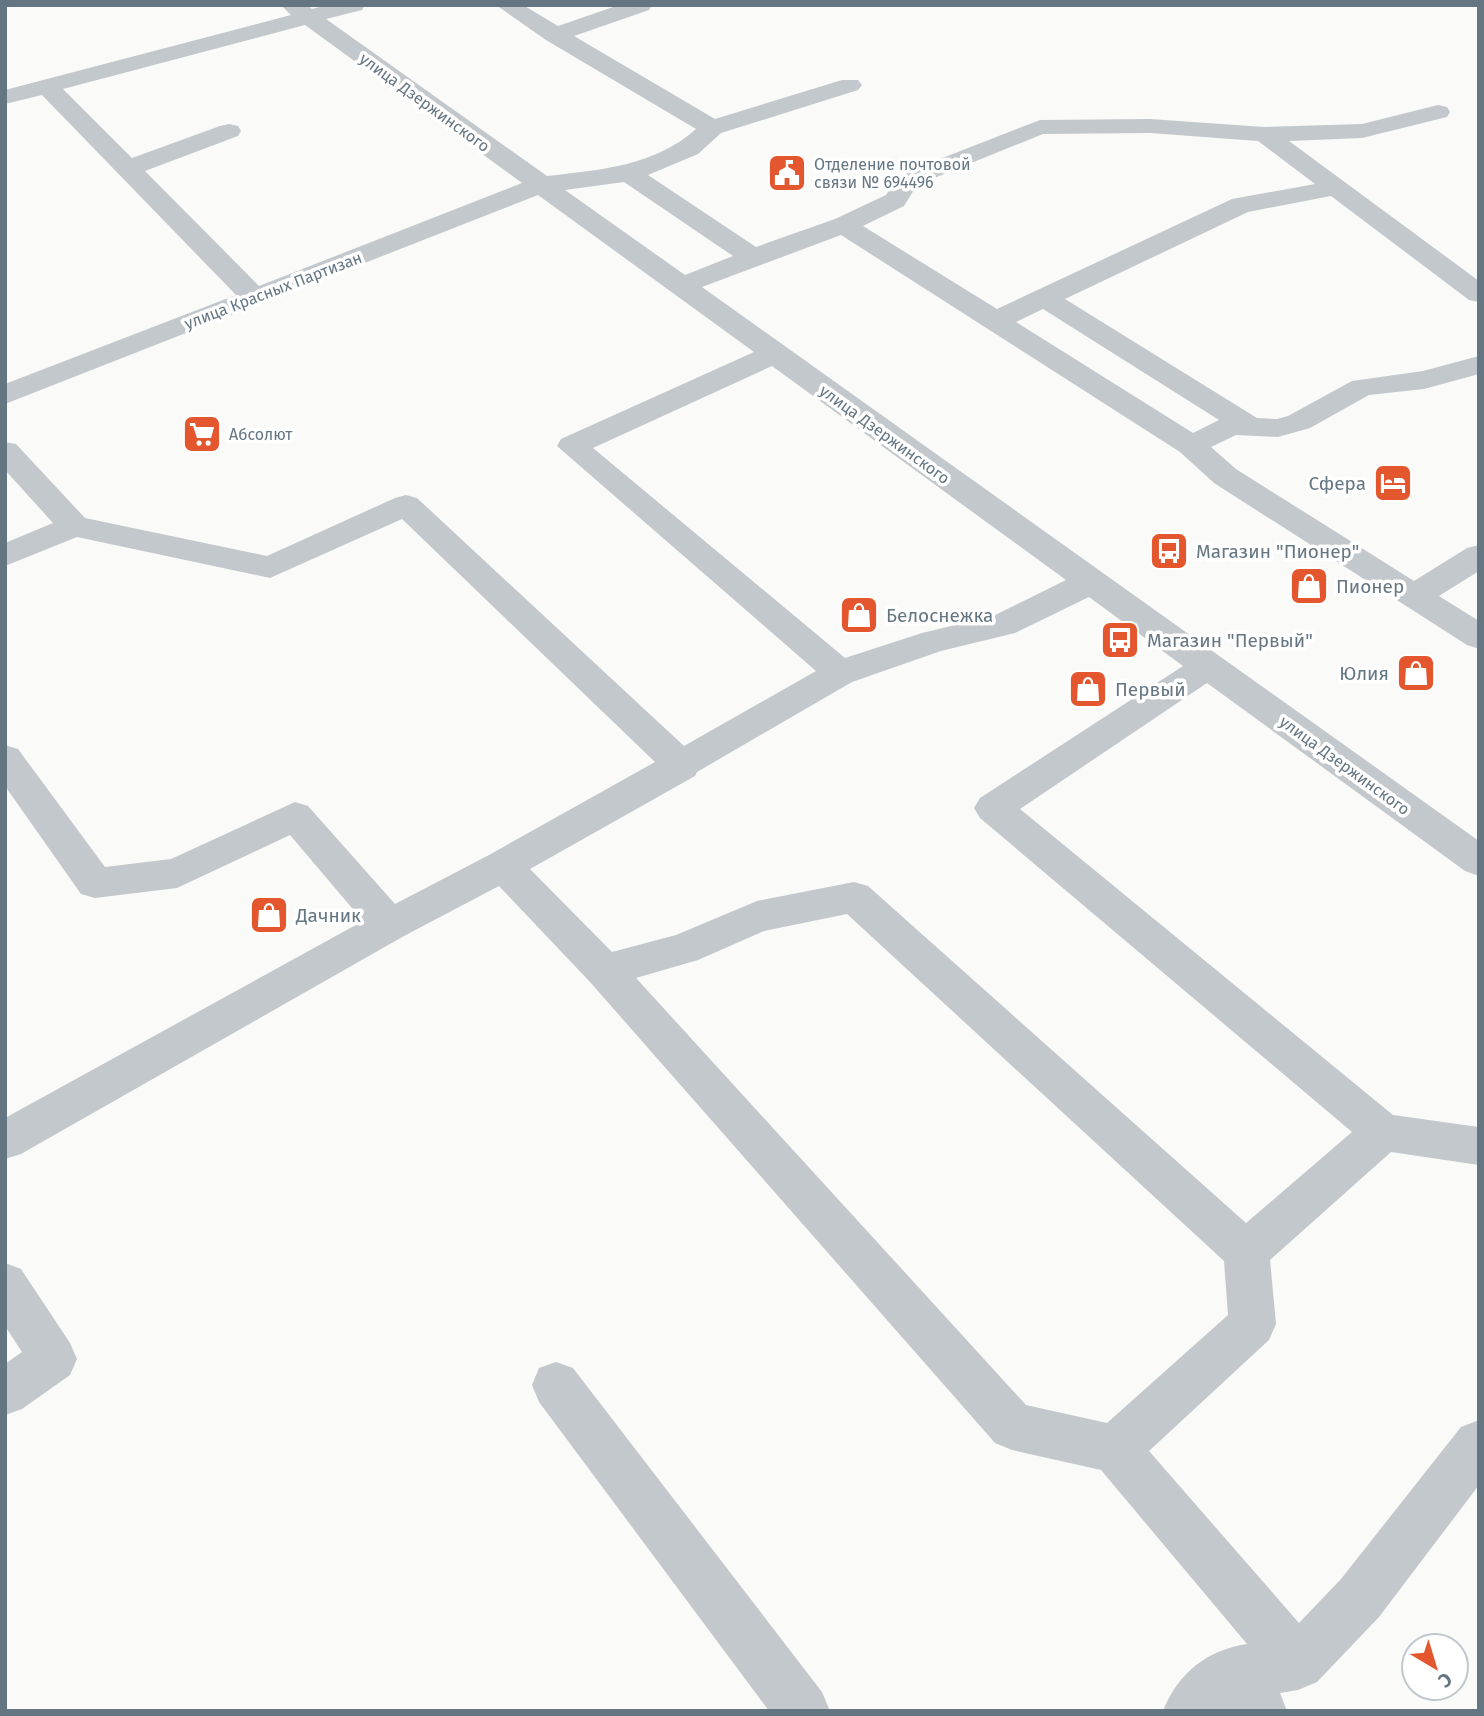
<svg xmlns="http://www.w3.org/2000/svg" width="1484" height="1716" viewBox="0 0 1484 1716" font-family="'Fira Sans',sans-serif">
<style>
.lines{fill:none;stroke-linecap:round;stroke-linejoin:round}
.minor{fill:#c3c8cc;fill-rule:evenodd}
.labels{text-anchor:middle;stroke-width:7;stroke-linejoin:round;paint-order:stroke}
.far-street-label{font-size:16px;fill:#657683;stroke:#fff}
.far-poi-label{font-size:16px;fill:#657683;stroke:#fff;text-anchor:start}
.poi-label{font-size:19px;fill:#657683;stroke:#fff;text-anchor:start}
</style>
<rect width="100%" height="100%" fill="#fafaf8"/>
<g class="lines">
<path class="minor" d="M281,5h26l5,4 15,-4h38l-3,5 -36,9 221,157c53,-6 108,-10 149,-47l-150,-89 -50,-35h27l35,21 61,-21h33l-3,5 -75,26 141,83 127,-39h16l4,5 -4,5 -137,43 -23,21 -50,21 108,72 79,-28 51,-24 13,-20 141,-55 110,-1 114,8 98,-3 76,-19 9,2 3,5 -3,5 -85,21 -73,3 190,140v21l-10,-2 -138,-104 -83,16 -183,87 192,119 20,1 11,-3 64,-35 71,-10 56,-15v18l-55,15 -55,6 -59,33 -32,9 -42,-2 -25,12 25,22 178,112 53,-33 12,-3v26l-40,25 40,25v28l-12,-4 -253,-162 -34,-31 -339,-217 -139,52 777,554v35l-14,-5 -258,-188 -187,126 373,306 86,12v38l-88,-13 -121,108 6,64 -7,16 -120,111 150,172 42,-44 120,-152 18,-7v65l-100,132 -62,65 -19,8 -18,3 7,18h-124c15,-38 44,-61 84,-67l-146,-174 -89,-20 -17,-7 -405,-461 -91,-96 -95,50 -383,218 -16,5v-41l358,-197 -73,-86 -113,53 -82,10 -14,-4 -76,-108v-41l13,4 87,118 66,-8 124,-57 13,4 87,98 94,-49 166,-93 -253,-243 -132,59 -193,-41 -72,29v-23l48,-20 -48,-53v-28l11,2 69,74 182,38 128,-58 11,-3 11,3 267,248 132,-75 -259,-225 4,-7 193,-87 -216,-157 -533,209v-20l231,-89 -194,-200 -37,9v-14l286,-75zM305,25l217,158 -263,103 -114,-115 93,-35 3,-5 -3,-5 -9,-2 -9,2 -88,32 -69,-69zM1150,133l108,8 57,43 -83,15 -235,110 -134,-83 41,-20 13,-21 126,-51zM624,182l109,74 -48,19 -120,-85zM1043,309l176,111 -26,13 -177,-111zM772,366l294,214 -73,36 -71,17 -77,25 -252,-210zM1089,597l94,69 -203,132 -6,10 6,10 372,314 -106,91 -378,-337 -14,-4 -97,19 -81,34 -64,17 -82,-83 165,-93 2,-4 155,-90 89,-31 74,-18zM847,914l377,347 4,54 -121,108 -81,-18 -390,-427 62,-18 66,-29z
M5,1263l16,6 49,74 7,16 -7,16 -48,34 -17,6v-51l17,-12 -17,-26z
M556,1362l17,6 249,324 8,19h-61l-230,-309 -7,-17 7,-17z"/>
</g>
<defs>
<g id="civic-square" transform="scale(2.0125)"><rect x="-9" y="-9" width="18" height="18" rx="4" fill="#e4572e" stroke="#fff"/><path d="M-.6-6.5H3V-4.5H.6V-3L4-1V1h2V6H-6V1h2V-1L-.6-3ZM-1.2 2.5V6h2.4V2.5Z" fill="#fff"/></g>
<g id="supermarket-square" transform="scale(2.0125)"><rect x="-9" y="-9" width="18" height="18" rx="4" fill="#e4572e" stroke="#fff"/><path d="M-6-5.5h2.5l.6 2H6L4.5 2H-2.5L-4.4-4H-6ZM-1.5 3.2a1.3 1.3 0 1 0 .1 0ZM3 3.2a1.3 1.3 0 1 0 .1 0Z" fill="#fff"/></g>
<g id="hotel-square" transform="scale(2.0125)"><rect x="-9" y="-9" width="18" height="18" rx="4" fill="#e4572e" stroke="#fff"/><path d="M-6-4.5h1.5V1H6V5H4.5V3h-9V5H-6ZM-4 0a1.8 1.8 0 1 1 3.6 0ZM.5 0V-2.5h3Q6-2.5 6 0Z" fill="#fff"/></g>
<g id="bus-square" transform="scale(2.0125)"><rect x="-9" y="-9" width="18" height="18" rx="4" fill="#e4572e" stroke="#fff"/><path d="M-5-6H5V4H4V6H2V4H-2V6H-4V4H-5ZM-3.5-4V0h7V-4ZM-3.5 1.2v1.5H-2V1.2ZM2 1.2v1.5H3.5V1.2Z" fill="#fff"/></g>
<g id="shop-square" transform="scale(2.0125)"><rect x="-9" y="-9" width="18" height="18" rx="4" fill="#e4572e" stroke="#fff"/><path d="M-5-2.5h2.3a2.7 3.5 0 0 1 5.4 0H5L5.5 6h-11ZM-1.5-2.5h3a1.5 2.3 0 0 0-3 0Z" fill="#fff"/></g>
</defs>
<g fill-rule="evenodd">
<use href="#civic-square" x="787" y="173"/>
<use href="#supermarket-square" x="202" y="434"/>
<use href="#hotel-square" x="1393" y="483"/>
<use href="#bus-square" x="1169" y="551"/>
<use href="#shop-square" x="1309" y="586"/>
<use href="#shop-square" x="859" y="615"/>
<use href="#bus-square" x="1120" y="640"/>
<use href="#shop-square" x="1416" y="673"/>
<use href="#shop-square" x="1088" y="689"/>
<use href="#shop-square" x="269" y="915"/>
</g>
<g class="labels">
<g class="far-street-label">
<text transform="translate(425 102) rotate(36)" y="6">улица Дзержинского</text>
<text transform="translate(273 290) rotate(-21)" y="6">улица Красных Партизан</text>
<text transform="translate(885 434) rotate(36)" y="6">улица Дзержинского</text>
<text transform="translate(1345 765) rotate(36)" y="6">улица Дзержинского</text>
</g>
<g class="far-poi-label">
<text x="814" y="170">Отделение почтовой<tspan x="814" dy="18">связи № 694496</tspan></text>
<text x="229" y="440">Абсолют</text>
</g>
<g class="poi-label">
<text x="1366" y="490" text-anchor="end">Сфера</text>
<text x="1196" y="558">Магазин "Пионер"</text>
<text x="1336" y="593">Пионер</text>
<text x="886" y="622">Белоснежка</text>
<text x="1147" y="647">Магазин "Первый"</text>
<text x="1389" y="680" text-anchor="end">Юлия</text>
<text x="1115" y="696">Первый</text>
<text x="296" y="922">Дачник</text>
</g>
</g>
<rect width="1484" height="1716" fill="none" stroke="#657683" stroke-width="14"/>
<g transform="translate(1435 1667) rotate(142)"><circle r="33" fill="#ffffff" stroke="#c1c8cd" stroke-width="2"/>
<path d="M0-5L12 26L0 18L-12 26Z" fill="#e4572e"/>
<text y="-10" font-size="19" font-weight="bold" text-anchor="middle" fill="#657683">С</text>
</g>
</svg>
